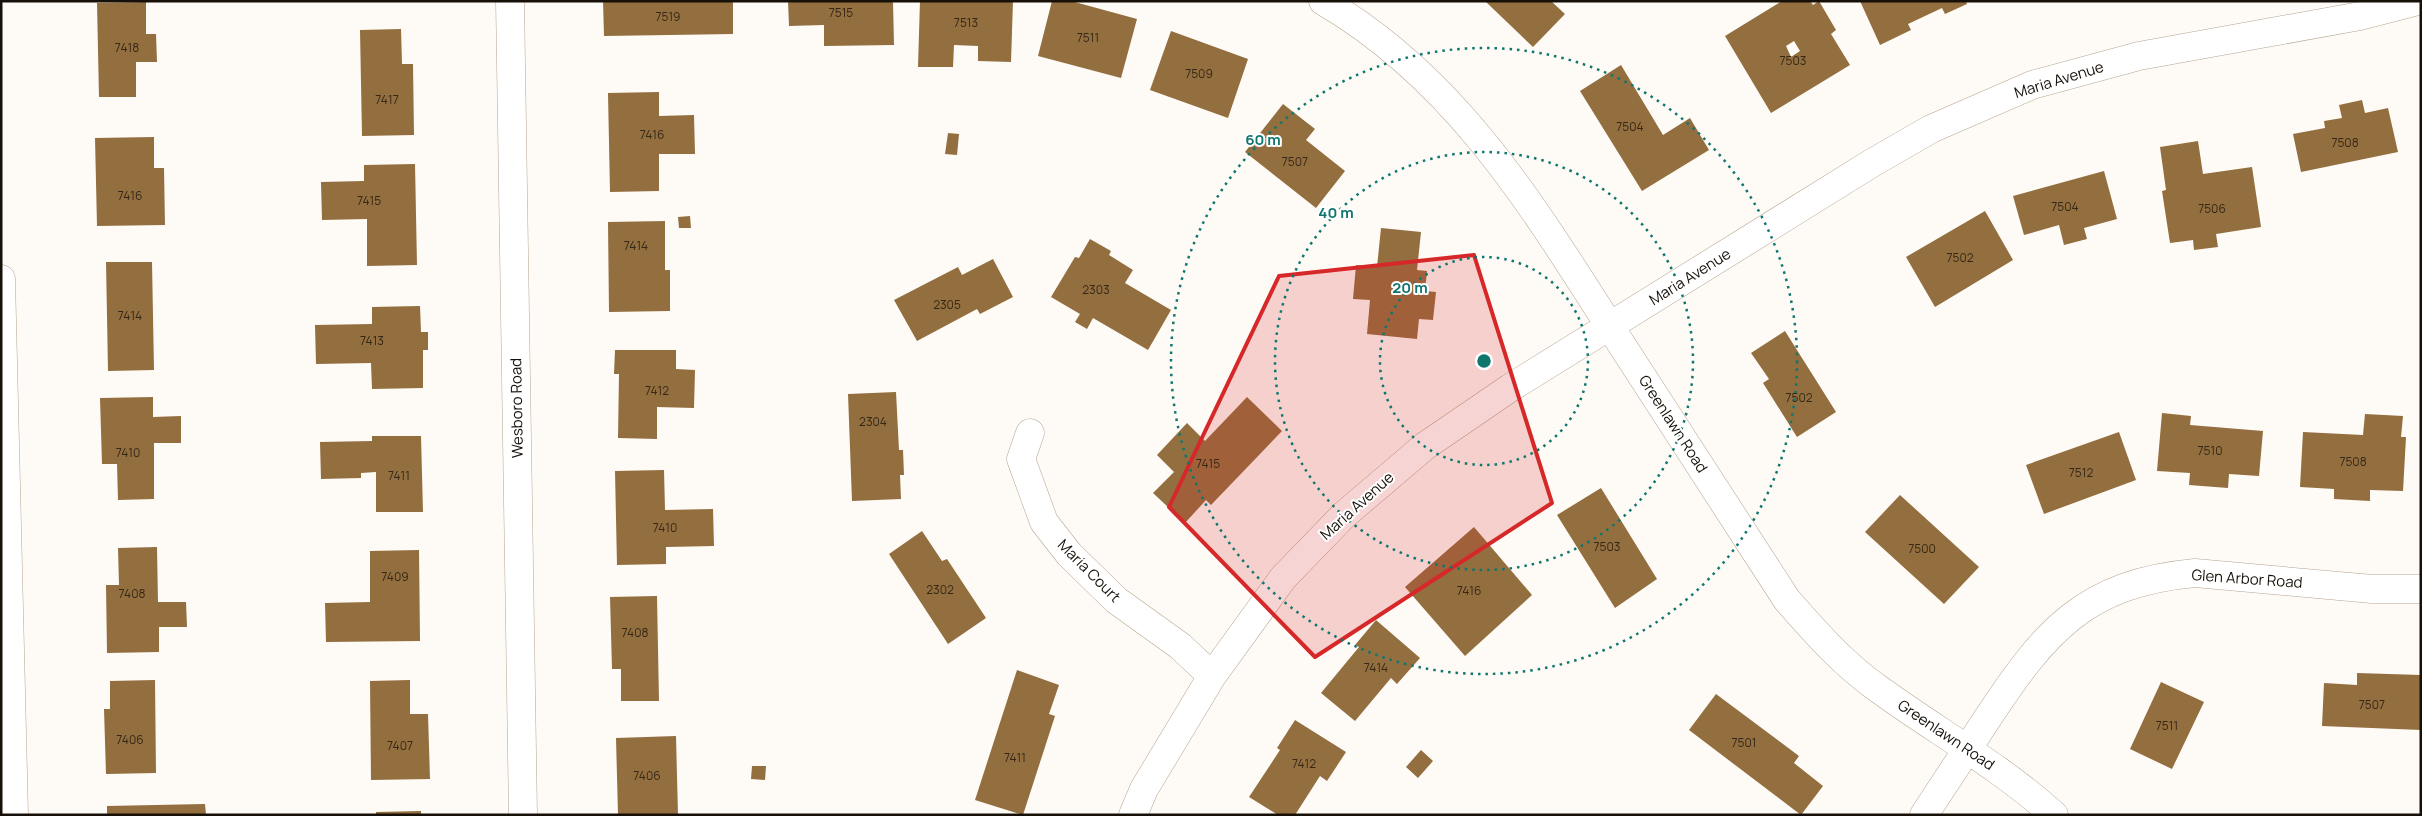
<svg xmlns="http://www.w3.org/2000/svg" width="2422" height="816" viewBox="0 0 2422 816" font-family="Manrope,sans-serif">
<style>
.building{fill:#936e3f;fill-rule:evenodd}
.lines{fill:none;stroke-linecap:round;stroke-linejoin:round}
.minor-casing{stroke:#b6a590;stroke-width:29}
.minor{stroke:#fff;stroke-width:28}
.marked{fill:#d62828;fill-opacity:0.2;stroke:#d62828;stroke-width:4;stroke-linejoin:round}
.ring{fill:none;stroke:#0f766e;stroke-width:2.5;stroke-dasharray:2.5 5}
.labels{text-anchor:middle;stroke-width:4;stroke-linejoin:round;paint-order:stroke}
.number-label{font-size:12px;fill:#352816}
.street-label{font-size:15px;fill:#161009;stroke:#fff}
.centre{fill:#0f766e;stroke:#fff;stroke-width:2.5}
.ring-label{font-size:15px;text-anchor:middle;font-weight:bold;fill:#0f766e;stroke:#fff;stroke-width:4;stroke-linejoin:round;paint-order:stroke}
</style>
<rect width="100%" height="100%" fill="#fefaf6"/>
<path class="building" d="M603,1h130v33l-129,2z
M788,1h105l1,44 -70,1v-21l-35,1z
M920,1h93l-2,61 -33,-1v-15l-24,-1 -1,22h-35z
M1052,1h19l66,18 -16,59 -83,-22z
M1485,1h66l14,13 -32,33z
M1782,1h28l3,4 6,-4 17,29 -5,4 19,31 -79,48 -46,-77zM1794,41l6,10 -9,6 -5,-11z
M1860,1h106l1,3 -22,10 -3,-6 -34,16 3,6 -31,15z
M146,2v32h10l1,28h-21v35h-37l-2,-94z
M401,29l1,35h11l1,71 -52,1 -2,-106z
M1171,31l77,28 -20,59 -78,-28z
M1621,65l42,70 27,-17 19,32 -67,41 -62,-100z
M659,92v24l35,-1 1,39h-36v37l-49,1 -2,-99z
M2362,100l3,13 23,-5 10,44 -97,20 -8,-38 32,-6 -1,-7 18,-3 -3,-13z
M1283,104l32,25 -9,11 39,31 -29,37 -71,-56z
M948,133l11,1 -2,21 -12,-1z
M154,137v31h10l1,57 -68,1 -2,-88z
M2198,141l5,33 49,-7 9,60 -45,7 2,13 -24,3 -1,-10 -23,3 -8,-52 4,-1 -6,-43z
M415,164l2,101 -50,1v-47l-45,1 -1,-38 43,-1v-16z
M2104,171l13,48 -33,9 3,11 -23,6 -5,-20 -35,10 -11,-39z
M1985,211l28,49 -78,47 -29,-50z
M690,216l1,12h-12l-1,-11z
M665,221v49h5v41l-61,1 -1,-90z
M1381,228l40,4 -4,38 10,1 -2,20 11,1 -3,28 -14,-1 -2,20 -50,-5 3,-34 -17,-1 3,-34 21,2z
M1090,239l21,12 -2,4 24,15 -8,13 46,27 -23,40 -55,-32 -6,11 -12,-7 5,-8 -29,-17 24,-40 4,1z
M993,259l20,38 -33,17 -3,-5 -60,32 -23,-41 64,-33 4,8z
M106,262h46l2,108 -46,1z
M420,306l1,26h7v18h-5v38l-51,1 -1,-26 -55,1 -1,-39 57,-1v-17z
M1785,331l51,81 -39,25 -34,-54 6,-4 -18,-26z
M615,350h61v19l19,1 -1,38 -37,-1v32l-39,-1 1,-64h-5z
M896,392l3,58h4l1,25h-4l1,24 -49,2 -4,-107z
M153,397v20l28,-1v27h-27v56l-36,1 -1,-36h-15l-2,-66z
M1247,397l35,34 -71,74 -5,-5 -21,23 -32,-30 21,-21 -17,-17 30,-32 18,18z
M2162,413l29,3 -1,9 73,6 -4,45 -30,-2 -1,14 -39,-3 1,-12 -33,-2z
M2365,414l38,2 -2,21h5l-3,54 -33,-1v11l-36,-2v-10l-34,-2 3,-55 60,3z
M2119,432l17,48 -92,34 -18,-49z
M372,436h49l2,76h-47v-40l-15,1v5l-40,1 -1,-37 52,-1z
M664,470l1,40 48,-1 1,37 -48,1v17l-49,1 -2,-94z
M1601,488l56,91 -42,29 -58,-93z
M1900,495l79,72 -35,37 -79,-72z
M1474,527l58,68 -67,61 -60,-69z
M922,531l20,30 5,-2 39,59 -38,26 -59,-90z
M157,547l1,55h28l1,25h-28v25l-52,1 -1,-68h13l-1,-37z
M419,550l1,91 -94,1 -1,-39 45,-1v-51z
M657,596l2,105h-38v-32h-9l-2,-72z
M1376,620l44,38 -23,26 -6,-6 -36,43 -34,-28 38,-46 -4,-2z
M1017,670l42,15 -10,29 6,2 -32,99 -48,-15z
M2357,673l64,2v55l-99,-4 2,-43 33,2z
M155,680l1,93 -50,1 -2,-65h6v-28z
M410,680v34h18l2,65 -59,1 -1,-99z
M2161,682l43,20 -32,67 -42,-20z
M1716,694l83,62 -5,7 29,23 -22,29 -112,-85z
M1295,720l51,32 -19,29 -7,-5 -25,39h-17l-29,-18 31,-47 -3,-2z
M676,736l2,79h-60l-2,-77z
M1421,750l12,11 -15,17 -12,-11z
M752,766h14l-1,14 -14,-1z
M205,804l1,11h-99v-9z
M421,811v4h-45v-3z"/>
<g class="lines">
<g class="minor-casing">
<path id="minor" d="M510,1l13,814
M1323,1c135,79 211,207 293,335 57,88 114,176 171,264 29,33 57,65 93,90 58,42 121,77 174,125
M1,279l13,536
M1030,433l-9,26 23,63 25,32 47,46 64,46 32,30
M1133,815l11,-26 68,-113 71,-98 61,-63 81,-69 85,-58 362,-225 59,-34 101,-44 107,-29 221,-40 58,-15
M1924,815c21,-32 42,-64 63,-96 58,-88 98,-136 208,-146l177,16h49"/>
</g>
<use href="#minor" class="minor"/>
</g>
<path class="marked" d="M1474,255l78,248 -237,154 -146,-150 110,-231z"/>
<g class="ring">
<circle cx="1484" cy="361" r="104"/>
<circle cx="1484" cy="361" r="209"/>
<circle cx="1484" cy="361" r="313"/>
</g>
<g class="labels">
<g class="number-label">
<text x="841" y="17">7515</text>
<text x="668" y="21">7519</text>
<text x="966" y="27">7513</text>
<text x="1088" y="42">7511</text>
<text x="127" y="52">7418</text>
<text x="1793" y="65">7503</text>
<text x="1199" y="78">7509</text>
<text x="387" y="104">7417</text>
<text x="1630" y="131">7504</text>
<text x="652" y="139">7416</text>
<text x="2345" y="147">7508</text>
<text x="1295" y="166">7507</text>
<text x="130" y="200">7416</text>
<text x="369" y="205">7415</text>
<text x="2065" y="211">7504</text>
<text x="2212" y="213">7506</text>
<text x="636" y="250">7414</text>
<text x="1960" y="262">7502</text>
<text x="1096" y="294">2303</text>
<text x="947" y="309">2305</text>
<text x="130" y="320">7414</text>
<text x="372" y="345">7413</text>
<text x="657" y="395">7412</text>
<text x="1799" y="402">7502</text>
<text x="873" y="426">2304</text>
<text x="2210" y="455">7510</text>
<text x="128" y="457">7410</text>
<text x="2353" y="466">7508</text>
<text x="1208" y="468">7415</text>
<text x="2081" y="477">7512</text>
<text x="399" y="480">7411</text>
<text x="665" y="532">7410</text>
<text x="1607" y="551">7503</text>
<text x="1922" y="553">7500</text>
<text x="395" y="581">7409</text>
<text x="940" y="594">2302</text>
<text x="1469" y="595">7416</text>
<text x="132" y="598">7408</text>
<text x="635" y="637">7408</text>
<text x="1376" y="672">7414</text>
<text x="2372" y="709">7507</text>
<text x="2167" y="730">7511</text>
<text x="130" y="744">7406</text>
<text x="1744" y="747">7501</text>
<text x="400" y="750">7407</text>
<text x="1015" y="762">7411</text>
<text x="1304" y="768">7412</text>
<text x="647" y="780">7406</text>
</g>
<g class="street-label">
<text transform="translate(2059 80) rotate(-17)" y="5">Maria Avenue</text>
<text transform="translate(1690 277) rotate(-32)" y="5">Maria Avenue</text>
<text transform="translate(517 408) rotate(-91)" y="5">Wesboro Road</text>
<text transform="translate(1673 424) rotate(57)" y="5">Greenlawn Road</text>
<text transform="translate(1357 506) rotate(-42)" y="5">Maria Avenue</text>
<text transform="translate(1089 571) rotate(45)" y="5">Maria Court</text>
<text transform="translate(2247 579) rotate(4)" y="5">Glen Arbor Road</text>
<text transform="translate(1946 735) rotate(34)" y="5">Greenlawn Road</text>
</g>
</g>
<circle cx="1484" cy="361" r="8" class="centre"/>
<g class="ring-label">
<text x="1263" y="145">60 m</text>
<text x="1336" y="218">40 m</text>
<text x="1410" y="293">20 m</text>
</g>
<rect width="2422" height="816" fill="none" stroke="#161009" stroke-width="5"/>
</svg>
